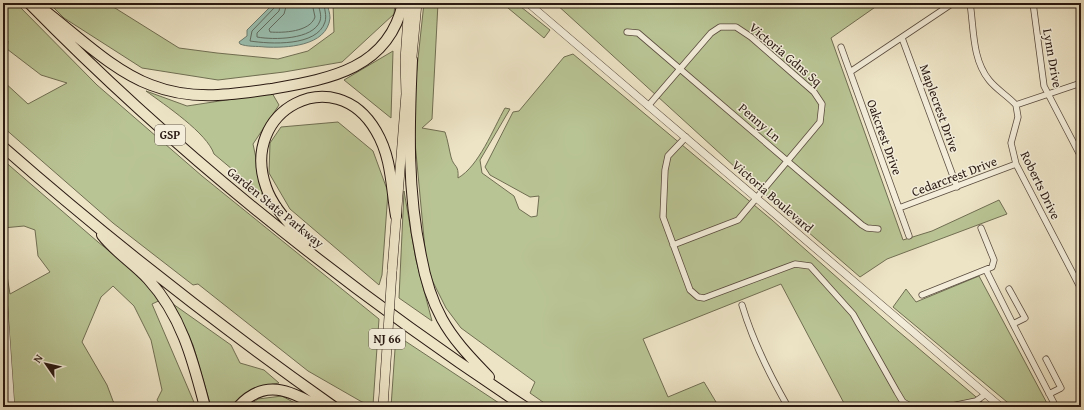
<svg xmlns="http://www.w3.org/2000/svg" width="1084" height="410" viewBox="0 0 1084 410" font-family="'Gentium Book Plus',serif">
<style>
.green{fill:#b9c494;stroke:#706e52}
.water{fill:#9abfb0;stroke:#6c7c70}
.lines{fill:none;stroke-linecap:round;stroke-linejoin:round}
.shore{stroke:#616c60;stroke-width:1}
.minor-casing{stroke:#594b3e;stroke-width:7}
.tertiary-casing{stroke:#594b3e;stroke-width:8}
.trunk-casing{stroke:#281811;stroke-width:10}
.motorway-casing{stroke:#281811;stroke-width:12}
.minor{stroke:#f3edda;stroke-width:5.5}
.tertiary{stroke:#f3edda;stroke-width:7}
.trunk{stroke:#ede4c6;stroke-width:9}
.motorway{stroke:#ede4c6;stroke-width:10}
.trunk-bridge-casing{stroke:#281811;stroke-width:10;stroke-linecap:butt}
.trunk-bridge{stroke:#ede4c6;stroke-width:9}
.labels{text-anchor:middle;stroke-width:3;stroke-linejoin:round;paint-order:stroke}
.shield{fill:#f3edda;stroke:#65584d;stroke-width:1}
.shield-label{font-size:12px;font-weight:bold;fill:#281811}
.street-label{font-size:13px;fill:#281811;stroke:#f3edda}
</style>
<rect width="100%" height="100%" fill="#ede4c6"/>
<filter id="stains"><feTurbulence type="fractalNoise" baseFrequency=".005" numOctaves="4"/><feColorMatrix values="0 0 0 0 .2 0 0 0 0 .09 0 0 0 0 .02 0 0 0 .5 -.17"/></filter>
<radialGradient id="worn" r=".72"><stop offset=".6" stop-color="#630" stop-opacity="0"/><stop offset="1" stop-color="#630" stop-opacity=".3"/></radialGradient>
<path class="green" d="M3,3h13l81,82 105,91 177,143 -6,86 -11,-3 -54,-31 -110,-87 -5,1 -80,-62 -110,-96v-46l25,23 39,-21 -26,-8 -34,-26 1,-8 -5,-4z
M49,3h58l72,45 38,5 61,6 30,-8 26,-19 -1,-29h62l-1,11 -52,48 -58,10 -66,8 -76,-12 -78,-50z
M424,3h14l-6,116 -10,9 23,4c3,9 4,17 6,25 3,11 8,7 7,21 21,-12 35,-49 47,-70l5,1 -30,51 2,13 32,23 5,13 12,8 6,-1 2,-20 -9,1 -40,-22 -5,-8 28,-55 6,-1 45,-54 9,-3 199,166 120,106 96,81h-142l-65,-123 -138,55 25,58 36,-15 15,25h-169l-20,-14 5,-11 -74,-54 -15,-20 -14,-28 -6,-20 -12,-129 2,-54z
M502,3h14l34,27 -6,8z
M555,3h326l-50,35 72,202 29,-9 67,-31 8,14 -120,45 -27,18 -90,-78z
M393,51l-2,67 -47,-38z
M146,91l41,15 85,-13 7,12 -26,39 11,52 -50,-42c-7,-21 -49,-49 -68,-63z
M338,122l35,29 15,41 -6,83 -3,10 -89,-76 -21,-36 1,-30 11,-16z
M3,160l95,82 69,55 -15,7 44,103h-34l-5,-7 5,-10 -11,-50 -17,-34 -21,-20 -12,11 -19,45 25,43 6,16 4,6 -114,-1v-155l7,43 40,-22 -12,-16 -3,-26 -11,-4 -21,2z
M404,191l12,69 16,61 -33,-23z
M979,276l70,131h-36l-120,-100 13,-18 10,13z
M173,304l58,41 9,18 24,7 15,13c-22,4 -30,6 -44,24h-24l-18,-62z
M396,335l109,72h-114z
M282,396l20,11h-55l11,-8z"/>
<path class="water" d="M274,3h53c1,5 3,10 3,15 -3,29 -45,30 -65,29 -8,-1 -18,0 -25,-3l-1,-2 8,-6v-6z"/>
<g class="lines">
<path class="shore" d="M276,3l-1,4 -23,24 -2,10c20,3 67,6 75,-19 2,-7 -1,-13 -1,-19
M281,3l-2,8 -22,22v4c16,3 56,3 63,-16 2,-6 -1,-12 -2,-18
M287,3l-3,11 -15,15 1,3c13,1 40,0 45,-15l-3,-14"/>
<g class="minor-casing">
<path id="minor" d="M970,3c4,26 2,56 19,77 8,10 19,16 27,25l2,12 -7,26 5,21 65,125
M1033,3l11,83 37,71
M627,32l11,1 224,192 5,3 11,1
M902,38l55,149
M841,47l68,189
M850,72l103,-69
M1016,105l65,-22
M648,106l63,-73 9,-6h16l15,10 63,55 8,12 -2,18 -82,98 -65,25
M686,137l-18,19 -3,14 -2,47 27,73 8,7 6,1 91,-34 15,2 43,48 44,78 6,10 9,5
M899,208l117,-44
M986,270l27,54
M1009,289l16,29 -12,6 43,83
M922,295l70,-28 2,-7 -13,-32
M742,305c11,37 27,69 46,102
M1046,359l15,29 -12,6
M947,407l29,-6 10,-7"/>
</g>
<g class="tertiary-casing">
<path id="tertiary" d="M528,3l473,404
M3,291l8,116"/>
</g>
<g class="trunk-casing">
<path id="trunk" d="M411,67l6,-64
M392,271l14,-177 -1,-34 4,-57"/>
</g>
<g class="motorway-casing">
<path id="motorway" d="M29,3c149,152 319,287 496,404
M40,7c35,26 71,63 111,78 41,16 78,10 120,4 57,-10 117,-19 132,-86
M412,60c-3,66 -5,130 9,196 4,22 10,43 21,63 12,22 30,40 47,58
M3,147c105,92 216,179 331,260
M102,235c13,17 31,28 46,44 34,37 45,82 57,128
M305,242c-14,-17 -32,-34 -39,-55 -27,-77 69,-127 110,-56 16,27 15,56 20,85
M238,407c26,-29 52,-17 81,0"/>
</g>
<use href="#minor" class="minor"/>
<use href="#tertiary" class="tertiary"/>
<use href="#trunk" class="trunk"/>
<use href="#motorway" class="motorway"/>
<g class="trunk-bridge-casing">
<path id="trunk-bridge" d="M383,407l9,-136"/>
</g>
<use href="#trunk-bridge" class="trunk-bridge"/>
</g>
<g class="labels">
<g class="shield">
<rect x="155" y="125" width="30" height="20" rx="3"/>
<rect x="369" y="329" width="36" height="20" rx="3"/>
</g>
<g class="shield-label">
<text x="170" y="139">GSP</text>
<text x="387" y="343">NJ 66</text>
</g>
<g class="street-label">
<text transform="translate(786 54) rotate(40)" y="5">Victoria Gdns Sq</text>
<text transform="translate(1053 58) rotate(80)" y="5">Lynn Drive</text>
<text transform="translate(940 108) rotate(70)" y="5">Maplecrest Drive</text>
<text transform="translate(760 122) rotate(41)" y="5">Penny Ln</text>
<text transform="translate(885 137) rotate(70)" y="5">Oakcrest Drive</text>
<text transform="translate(954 176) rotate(-21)" y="5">Cedarcrest Drive</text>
<text transform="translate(1041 185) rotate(64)" y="5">Roberts Drive</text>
<text transform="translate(773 196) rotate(41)" y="5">Victoria Boulevard</text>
<text transform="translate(276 207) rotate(39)" y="5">Garden State Parkway</text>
</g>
</g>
<rect width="1084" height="410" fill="none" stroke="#ede4c6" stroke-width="16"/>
<rect x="4" y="4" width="1076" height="402" fill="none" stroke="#281811" stroke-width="2"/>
<rect x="8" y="8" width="1068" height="394" fill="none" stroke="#281811"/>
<g transform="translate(46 364) rotate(304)" stroke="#f3edda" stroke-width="3" paint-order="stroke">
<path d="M0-3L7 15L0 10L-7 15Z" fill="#281811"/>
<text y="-6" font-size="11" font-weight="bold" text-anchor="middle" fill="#281811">N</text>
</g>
<rect width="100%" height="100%" filter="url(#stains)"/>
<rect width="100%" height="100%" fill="url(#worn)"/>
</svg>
